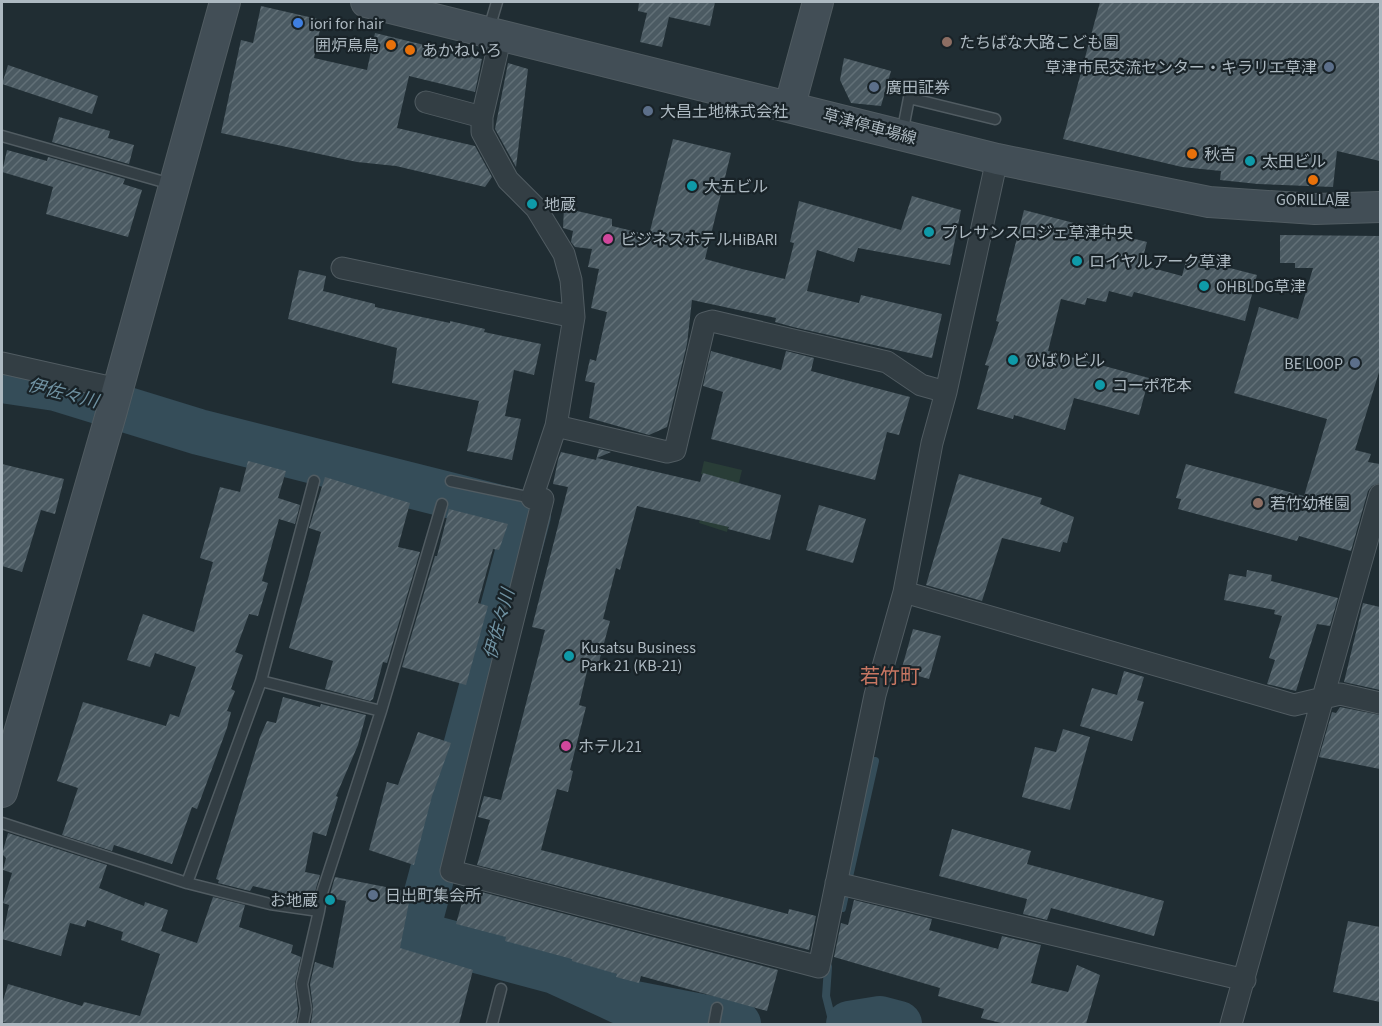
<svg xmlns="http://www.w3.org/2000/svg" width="1382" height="1026" viewBox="0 0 1382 1026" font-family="'Source Sans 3','Noto Sans JP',sans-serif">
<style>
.green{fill:#293d37}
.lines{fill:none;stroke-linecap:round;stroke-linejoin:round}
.stream{stroke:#354d59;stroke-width:8}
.river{stroke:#354d59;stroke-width:46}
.building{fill:url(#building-hatch)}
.lane-casing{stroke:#515c62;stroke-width:13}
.street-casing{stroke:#515c62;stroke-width:23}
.secondary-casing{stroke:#515c62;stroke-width:32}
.lane{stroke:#333e44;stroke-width:10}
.street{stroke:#333e44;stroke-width:21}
.secondary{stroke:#424e56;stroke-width:30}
.shop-dot{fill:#3f7fe0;stroke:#192328;stroke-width:2}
.education-dot{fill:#8d6e63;stroke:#192328;stroke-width:2}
.food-dot{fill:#e8710a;stroke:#192328;stroke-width:2}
.service-dot{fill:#5c6f8a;stroke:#192328;stroke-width:2}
.culture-dot{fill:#0f9aa8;stroke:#192328;stroke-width:2}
.hotel-dot{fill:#d1479c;stroke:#192328;stroke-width:2}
.labels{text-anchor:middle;stroke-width:4.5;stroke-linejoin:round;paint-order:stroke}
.poi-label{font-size:16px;fill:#adb9c1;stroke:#192328;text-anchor:start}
.street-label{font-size:16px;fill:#adb9c1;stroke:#192328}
.water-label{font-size:18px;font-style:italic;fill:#7092a2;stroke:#192328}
.quarter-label{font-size:20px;fill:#c87662;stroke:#192328}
</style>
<defs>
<pattern id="building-hatch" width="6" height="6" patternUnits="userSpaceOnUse" patternTransform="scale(1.5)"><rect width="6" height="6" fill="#4b5a62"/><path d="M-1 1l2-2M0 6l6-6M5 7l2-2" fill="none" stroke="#627077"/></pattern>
</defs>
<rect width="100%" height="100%" fill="#202d33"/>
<path class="green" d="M704,461l38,9 -15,62 -28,-9 12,-47 -10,-2z"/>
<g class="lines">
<path class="stream" d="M842,908l33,-147
M828,967l-2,29 7,28"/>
<path class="river" d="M2,380l54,8 143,44 329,83 -112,419 139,37 65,30 118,23
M849,1024l31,-5 19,5"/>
</g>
<path class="building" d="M639,2h76l-5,24 -41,-9 -7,30 -22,-5 7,-29 -9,-2z
M1100,2h280v159l-43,-10 -4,36 -75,-3 -38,-4 1,-9 -39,-4 -119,-28z
M261,6l61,14 -8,38 53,12 8,-37 107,26 -7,33 -66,-16 -12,52 78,18 17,31 -7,10 -89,-21 -39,-4 -136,-29 20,-93 12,3z
M844,58l47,13 -10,35 -30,-3 -11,-23z
M508,63l20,6 -12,98 -21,-38z
M8,65l90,31 -6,18 -90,-30z
M59,117l51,14 -2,7 26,7 -5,19 -77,-22z
M673,139l58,14 -26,106 37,10 43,10 9,-36 -4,-1 9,-41 102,29 11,-34 49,14 -11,55 -92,-17 -4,14 -37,-12 -10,41 52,12 2,-8 81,19 -10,44 -139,-31 -18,-5 1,-4 -84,-18 -5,44 -20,83 -18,8 -60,-17 6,-35 -10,-2 5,-22 6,2 11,-49 -16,-4 8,-39 -11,-2 4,-18 -17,-2 -4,-5 2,-11 -10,-3 1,-20 48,11v7l37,9z
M7,150l40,11 1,-4 77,22 -2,5 19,6 -14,47 -82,-23 7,-27 -51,-15z
M1024,210l73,19 8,-5 11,3 3,8 28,7 -6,23 41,11 5,-19 70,18 -12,46 -111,-29 -2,5 -23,-6 -3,11 -19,-4 -2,7 -24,-6 -13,52 101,27 -10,37 -65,-17 -9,32 -51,-15 -1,4 -36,-10 12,-43 -4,-1 14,-43 -3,-1z
M1280,235l100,1v133l-25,81 16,4 -3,8 12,2v19l-8,3 -4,5 -17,60 -52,-15 -2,5 -119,-32 3,-10 -5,-1 10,-34 118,32 23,-77 -93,-26 25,-86 39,12 15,-51h-18v-5h-15z
M299,270l27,6 -3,15 52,13v3l75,16v-2l35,8 -1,3 57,12 -7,31 -20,-5 -9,46 16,3 -9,41 -45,-9 12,-50 -87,-18 5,-35 -109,-29z
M711,351l70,19 5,-19 28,7 -3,13 99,26 -11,38 -12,-3 -12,48 -164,-41 12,-47 -20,-6z
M599,449l12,3 -14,6 103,24 3,-9 78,22 -11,45 -42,-11 1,-2 -92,-21 -17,64 -4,-2 -13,51 7,2 -13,48 -9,-2 -9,38 7,2 -16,63 3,1 -5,21 -11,-3 -16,61 247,64 1,-5 27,7 -7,34 -332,-85 13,-45 -12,-3 6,-21 17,4 44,-170 -13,-3 36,-140 -15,-3 5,-24 3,-8 35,8z
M248,461l38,10 -8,27 22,7 -5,19 -16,-5 -17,62 6,2 -10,33 -9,-2 -14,38 8,3 -12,34 4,2 -8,20 4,1 -4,16 -30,81 -5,-2 -20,57 -58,-19 -2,6 -50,-16 16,-47 -21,-7 26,-79 83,24 4,-12 9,3 17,-50 -41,-14 -5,14 -23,-7 16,-46 51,18 19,-70 -13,-4 20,-71 20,5z
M2,464l62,15 -9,35 -14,-4 -19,62 -20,-6z
M959,474l83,24 -2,6 34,13 -7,26 -4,-1 -3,10 -58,-14 -20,63 -56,-16z
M325,477l85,26 -12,44 22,5 -33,111 -4,-1 -10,37 -3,2 -45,-12 8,-28 -44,-13 32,-116 -12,-4z
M819,505l47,14 -13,44 -47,-13z
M449,509l59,15 -9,26 -6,-1 -15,54 10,3 -22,79 -64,-18 33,-111h2z
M1247,570l25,5 -1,6 67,17 -8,28 -13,-2 -21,67 -29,-7 8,-24 -6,-2 13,-42 -8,-2 1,-4 -51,-10 5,-26 17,3z
M1363,603l17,4v83l-36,-8z
M913,629l28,7 -12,43 -28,-8z
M1124,671l20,6 -7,23 7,2 -12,39 -52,-15 12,-38 25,7z
M283,697l37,10 1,-3 45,11 -8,30 -22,51 2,1 -12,39 -13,-4 -8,40 15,3 -6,20 -14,-2 -1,4 -46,-11 -3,5 -32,-8 1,-3 -3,-1 44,-142 7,-16 9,2z
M1340,707l40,8v54l-61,-12 13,-45 4,1z
M1063,729l27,8 -20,73 -48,-13 13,-50 21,5z
M418,732l33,11 -19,53 -18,69 -45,-15 18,-68 11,3z
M952,829l79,22 -4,13 137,37 -10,35 -103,-28 -4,12 -24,-6 4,-15 -88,-23z
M8,833l99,32 -8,23 45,18 1,-4 23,8 -7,21 36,12 16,-46 32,8 -6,22 54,18 -2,8 10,4 -6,26 3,26 -2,15h-283l-11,-2v-18l6,-20 74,22 2,-4 56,14 20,-62 -39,-14 2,-8 -36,-12 -2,7 -15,-4 -9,33 -59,-17 7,-34 -6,-2 9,-30 -9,-3 3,-12 -4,-4z
M335,877l76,15 -11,56 73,22 -14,54h-148l2,-16 -3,-24 5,-22 18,6 13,-67 -17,-3z
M470,889l308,81 -11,41 -126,-35 -2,7 -23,-6 1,-3 -45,-13v-2l-67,-18 1,-4 -50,-13 9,-32 4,2z
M854,900l78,19 -3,11 69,19 4,-13 39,9 -10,38 37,9 9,-27 23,10 -14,49h-81l-24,-6 3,-9 -46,-13 2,-8 -106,-31 7,-34 7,2z
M1348,921l32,6v75l-47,-10z"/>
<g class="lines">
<g class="lane-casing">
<path id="lane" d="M488,32l9,-30
M902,134l7,-36 86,21
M2,136l169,48
M451,481l81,17
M261,681l53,-200
M2,823l185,60 74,-202 120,30 61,-207
M187,883l83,21 49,7 3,-18 59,-182
M303,1024l3,-15 -4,-25 17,-73
M492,1024l9,-35
M714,1024l3,-16"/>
</g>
<g class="street-casing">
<path id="street" d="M501,35l-19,82v15l26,48 28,28 28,46 7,26 3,37 -18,109 -24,72 11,1 -92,372 368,96 56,-272 29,-103 28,-149 14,-51 51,-233
M426,102l56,15
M342,268l232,49
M2,363l116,26
M556,426l111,26 8,-2 30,-127 7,-2 175,41 34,23 25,7
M904,592l390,113 46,-11 40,9
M836,883l409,97
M1231,1024l149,-529"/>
</g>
<g class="secondary-casing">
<path id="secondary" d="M366,2l631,157 212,43 106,7 65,-2
M790,105l28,-103
M2,792l109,-378 114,-412"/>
</g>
<use href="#lane" class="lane"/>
<use href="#street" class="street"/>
<use href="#secondary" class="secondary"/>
</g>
<circle class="shop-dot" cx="298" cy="23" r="6"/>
<g class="education-dot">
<circle cx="947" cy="42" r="6"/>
<circle cx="1258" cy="503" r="6"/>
</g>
<g class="food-dot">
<circle cx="391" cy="45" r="6"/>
<circle cx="410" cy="50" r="6"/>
<circle cx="1192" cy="154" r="6"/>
<circle cx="1313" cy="180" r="6"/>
</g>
<g class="service-dot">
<circle cx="1329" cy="67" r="6"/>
<circle cx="874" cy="87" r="6"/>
<circle cx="648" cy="111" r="6"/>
<circle cx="1355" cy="363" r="6"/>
<circle cx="373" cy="895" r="6"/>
</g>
<g class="culture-dot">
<circle cx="1250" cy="161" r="6"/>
<circle cx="692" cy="186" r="6"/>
<circle cx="532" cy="204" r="6"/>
<circle cx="929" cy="232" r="6"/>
<circle cx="1077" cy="261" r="6"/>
<circle cx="1204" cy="286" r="6"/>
<circle cx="1013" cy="360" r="6"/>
<circle cx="1100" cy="385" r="6"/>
<circle cx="569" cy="656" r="6"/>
<circle cx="330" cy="900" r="6"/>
</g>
<g class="hotel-dot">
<circle cx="608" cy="239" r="6"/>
<circle cx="566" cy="746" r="6"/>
</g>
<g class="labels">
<g class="poi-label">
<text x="310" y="29">iori for hair</text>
<text x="959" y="48">たちばな大路こども園</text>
<text x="379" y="51" text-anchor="end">囲炉鳥鳥</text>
<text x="422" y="56">あかねいろ</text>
<text x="1317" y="73" text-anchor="end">草津市民交流センター・キラリエ草津</text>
<text x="886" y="93">廣田証券</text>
<text x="660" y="117">大昌土地株式会社</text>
<text x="1204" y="160">秋吉</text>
<text x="1262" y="167">太田ビル</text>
<text x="704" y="192">大五ビル</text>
<text x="1313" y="205" text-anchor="middle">GORILLA屋</text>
<text x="544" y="210">地蔵</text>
<text x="941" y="238">プレサンスロジェ草津中央</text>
<text x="620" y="245">ビジネスホテルHiBARI</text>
<text x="1089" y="267">ロイヤルアーク草津</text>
<text x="1216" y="292">OHBLDG草津</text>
<text x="1025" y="366">ひばりビル</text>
<text x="1343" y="369" text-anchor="end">BE LOOP</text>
<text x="1112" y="391">コーポ花本</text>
<text x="1270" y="509">若竹幼稚園</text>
<text x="581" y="653">Kusatsu Business<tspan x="581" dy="18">Park 21 (KB-21)</tspan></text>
<text x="578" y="752">ホテル21</text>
<text x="385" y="901">日出町集会所</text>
<text x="318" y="906" text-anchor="end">お地蔵</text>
</g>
<g class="street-label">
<text transform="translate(870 126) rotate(15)" y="6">草津停車場線</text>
</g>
<g class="water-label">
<text transform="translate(63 393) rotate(14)" y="6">伊佐々川</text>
<text transform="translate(499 624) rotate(-75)" y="6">伊佐々川</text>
</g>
<g class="quarter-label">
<text x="890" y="683">若竹町</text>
</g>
</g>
<rect width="1382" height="1026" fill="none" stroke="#adb9c1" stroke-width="6"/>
</svg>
